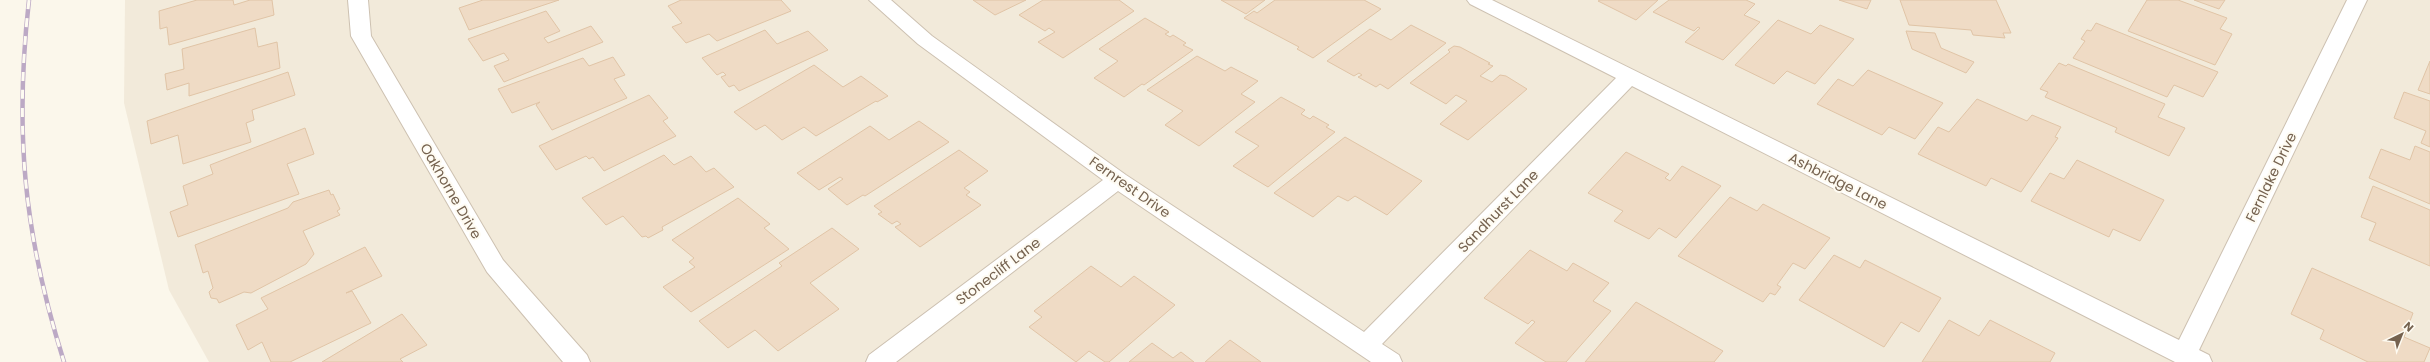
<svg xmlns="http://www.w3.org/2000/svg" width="2430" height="362" viewBox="0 0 2430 362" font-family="Poppins,sans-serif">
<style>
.residential{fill:#f2eada}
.building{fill:#efdbc5;stroke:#e0c4a6}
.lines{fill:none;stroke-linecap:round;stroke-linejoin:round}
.minor-casing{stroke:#cdc1b1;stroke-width:2}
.minor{fill:#fff;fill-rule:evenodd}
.rail-casing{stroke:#bca9c5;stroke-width:4.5}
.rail{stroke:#fefbf2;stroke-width:3;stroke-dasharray:9;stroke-linecap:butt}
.labels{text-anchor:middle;stroke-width:4;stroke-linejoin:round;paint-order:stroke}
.street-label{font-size:14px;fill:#75624f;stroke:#fefbf2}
</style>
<rect width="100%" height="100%" fill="#fbf7eb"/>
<path class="residential" d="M125,0h2305v362h-2221l-40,-72 -45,-187z"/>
<path class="building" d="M197,0h36l1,5 16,-5h22l2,15 -105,30 -2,-18 -7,2 -1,-18z
M483,0h76l-90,30 -10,-22z
M681,0h100l10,11 -74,30 -8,-7 -23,9 -14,-16 10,-4 -14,-17z
M973,0h53l-31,15z
M1043,0h76l15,11 -71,47 -25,-16 17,-10 -6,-4 -4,3 -26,-16z
M1221,0h44l-19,14z
M1275,0h89l17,9 -68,49 -16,-9 2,-2 -55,-29 10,-7 3,2z
M1600,0h58l-22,20 -38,-19z
M1669,0h77l9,4 -11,11 16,7 -37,38 -38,-18 15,-14 -2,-1 -4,4 -41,-19z
M1839,0h32l-4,9z
M1900,0h96l15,33h-8l2,5 -32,-3 -2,-5 -62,-5z
M2147,0h31l49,18 -7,11 12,5 -17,31 -87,-34z
M2194,0h31l-6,9z
M546,11l14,20 -16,7 4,5 43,-17 12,16 -99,40 -10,-16 15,-6 -5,-7 -21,8 -15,-22z
M1145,18l24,14 -4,2 5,3 3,-2 13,8 -3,2 10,5 -49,35 -2,-1 -18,13 -30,-19 24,-17 -19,-12z
M1778,20l33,14 9,-9 34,14 -39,45 -28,-13 -13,13 -39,-19z
M2096,23l122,49 -15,25 -29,-12 -7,12 -94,-39 12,-17 -4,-2 6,-9 4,1z
M1411,25l35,18 -58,46 -8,-5 -4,3 -18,-10 4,-2 -3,-2 -5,3 -27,-15 43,-32 21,11z
M255,28l3,19 19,-5 3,26 -91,28v-13l-22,7 -2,-16 19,-5 -2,-20z
M765,30l12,14 31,-13 20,19 -89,41 -5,-6 -5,2 -8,-10 5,-2 -3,-3 -6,3 -15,-17z
M1906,31l29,2 6,15 33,14 -8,11 -54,-24z
M1454,46l6,1 30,16 -2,1 5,2 -13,10 12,6 8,-7 6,1 21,13 -59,51 -28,-16 27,-23 -11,-6 -10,9 -36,-21 40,-31 -2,-2z
M1197,56l28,15 6,-4 27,14 -17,13 14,8 -56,44 -34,-21 18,-14 -36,-21z
M613,57l12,18 -11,4 13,19 -75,32 -16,-25 4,-3 -28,11 -14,-24 85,-31 6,8z
M2430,61v33l-12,-4z
M2059,63l7,3 2,-2 97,40 -7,13 27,11 -16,28 -54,-24 2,-4 -72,-31 3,-5 -8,-3z
M814,65l29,22 18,-11 27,20 -11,6 -1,-1 -60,35 -12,-9 -22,13 -17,-15 -9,5 -22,-18z
M1868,70l75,33 -28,36 -26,-12 -7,8 -65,-31 21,-25 15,7z
M288,72l7,23 -43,15 2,10 -8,3 5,19 -68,22 -5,-29 -27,9 -4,-23z
M2404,92l26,9v46l-9,-4 5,-12 -32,-13z
M649,95l19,23 -5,3 13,15 -72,35 -11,-14 -4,2 -3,-3 -30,14 -17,-24z
M1281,97l24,13 -4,4 9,5 3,-3 16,9 -3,2 9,5 -67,55 -35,-21 26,-20 -24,-14z
M1977,99l50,22 5,-6 29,12 -6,10 3,1 -37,54 -30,-14 -5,8 -68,-32 20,-27 11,5z
M919,121l30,21 -84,54 -2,-1 -16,10 -19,-16 15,-10 -3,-2 -21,13 -22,-17 73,-47 19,14z
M305,128l9,26 -27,10 12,30 -121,43 -8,-25 18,-7 -5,-19 30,-12 -3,-9z
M1345,137l77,44 -35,34 -32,-19 -7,5 -10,-5 -25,21 -39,-24z
M2415,146l15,6v52l-61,-26 12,-29 29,11z
M959,150l29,21 -24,17 6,4 -4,3 15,10 -61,42 -25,-20 6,-3 -4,-3 -5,3 -14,-10 4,-2 -8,-6z
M1626,152l43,22 -4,4 5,3 12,-15 39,20 -45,52 -17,-10 -10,11 -35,-18 9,-10 -35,-18z
M664,155l10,10 17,-9 15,16 8,-4 20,19 -72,40 1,3 -15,8 -2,-2 -4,1 -19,-21 -17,9 -24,-27z
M2077,160l87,40 -24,41 -27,-12 -4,8 -78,-36 19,-28 14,6z
M2373,186l57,24v56l-61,-26 7,-17 -15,-6z
M329,190l2,5 2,-1 7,15 -3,2 3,4 -37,16 11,23 -8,10 -55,29 -7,-1 -25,11 -2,-4 -6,-1 -2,-6 4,-4 -5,-17 -5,2 -8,-28 93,-37 5,-6z
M1730,197l27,14 6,-7 67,34 -25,31 -12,-6 -16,22 4,2 -6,8 -5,-2 -7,9 -85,-46z
M738,198l32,26 -6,4 25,21 -98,63 -28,-25 32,-20 -6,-5 5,-4 -22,-18z
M832,228l27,21 -49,34 29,26 -61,42 -23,-21 -27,18 -29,-27 83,-55 -3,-3z
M365,247l17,29 -36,17 6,-2 19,32 -81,39h-19l-9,-20 -14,8 -12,-25 32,-16 -7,-11z
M1530,250l37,21 6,-8 36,20 -16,18 18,10 -45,51h-20l-31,-19 20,-21 -3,-2 -4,4 -44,-26z
M1834,255l26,13 5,-8 76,38 -22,34 -18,-10 -17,25 -85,-47z
M1091,266l30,21 13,-11 41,29 -66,57h-4l-16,-11 -13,11 -47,-35 13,-10 -8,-6z
M2312,268l101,45 -9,24 26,11 -6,14h-56l-48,-23 4,-9 -33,-16z
M1636,302l87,49 -9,11h-129z
M402,314l25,31 -27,14 3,3h-81z
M1949,320l30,16 11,-16 65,33 -5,9h-128z
M1230,340l31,22h-56z
M1152,343l21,15 8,-6 13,10h-65z"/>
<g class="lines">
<g class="minor-casing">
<path id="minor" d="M348,0h20l3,36 132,224 84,95 3,7h-27l-76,-90 -136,-236z
M869,0h22l41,36 194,139 238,157 252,-254 -146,-74 -3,-4h25l687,340 168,-340h20l-168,350 10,5 3,7h-37l-543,-276 -250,258 17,11 3,7h-31l-253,-171 -222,171h-30l3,-7 234,-175 -185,-136z"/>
</g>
<use href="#minor" class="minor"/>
<g class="rail-casing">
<path id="rail" d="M29,0c-15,133 -5,235 35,362"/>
</g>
<use href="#rail" class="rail"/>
</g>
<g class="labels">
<g class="street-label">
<text transform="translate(2271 177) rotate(-64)" y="5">Fernlake Drive</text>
<text transform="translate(1838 181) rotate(27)" y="5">Ashbridge Lane</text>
<text transform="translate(1130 187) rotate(35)" y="5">Fernrest Drive</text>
<text transform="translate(451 191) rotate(60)" y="5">Oakhorne Drive</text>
<text transform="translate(1498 211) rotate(-46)" y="5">Sandhurst Lane</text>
<text transform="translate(998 271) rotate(-37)" y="5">Stonecliff Lane</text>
</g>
</g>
<g transform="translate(2402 334) rotate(43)" stroke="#fefbf2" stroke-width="3" paint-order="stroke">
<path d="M0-3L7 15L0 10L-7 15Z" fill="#75624f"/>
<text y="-6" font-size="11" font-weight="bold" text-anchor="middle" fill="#75624f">N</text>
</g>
</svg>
